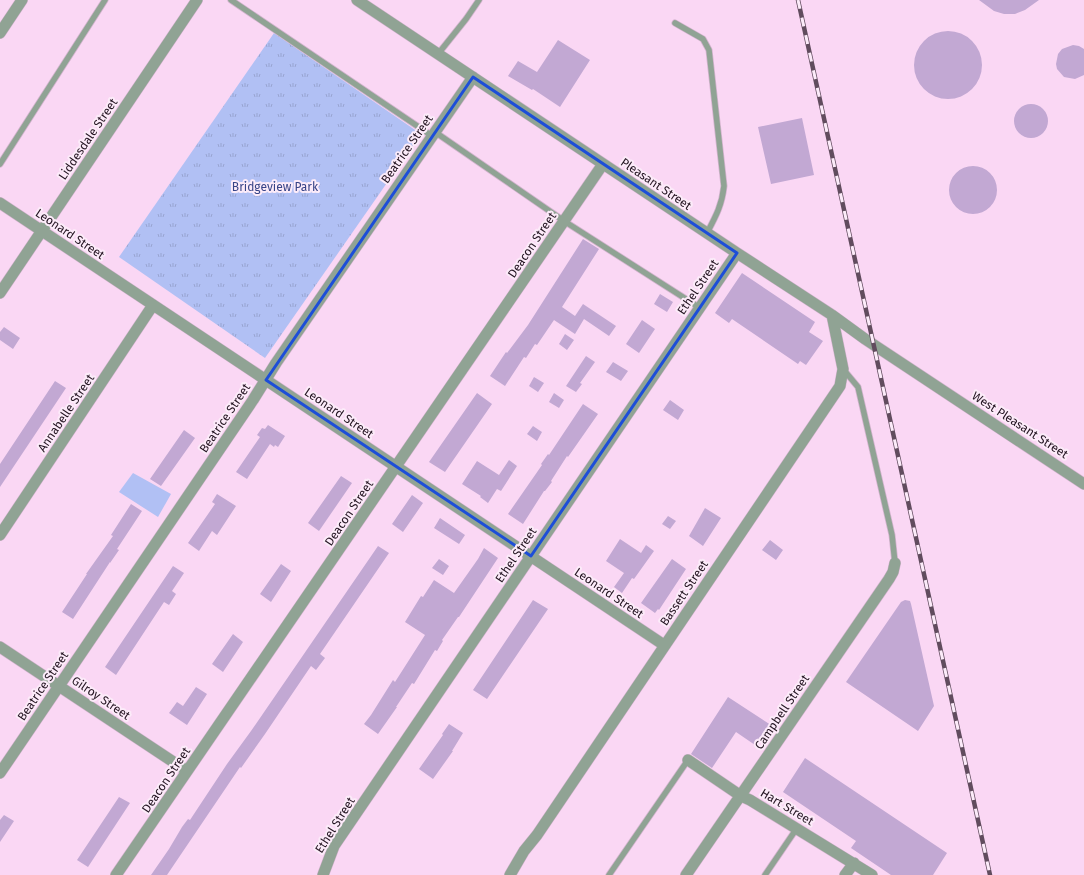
<svg xmlns="http://www.w3.org/2000/svg" width="1084" height="875" viewBox="0 0 1084 875" font-family="'Fira Sans',sans-serif">
<style>
.park{fill:url(#park-tufts)}
.garden{fill:#b1c0f4}
.building{fill:#c2a8d3}
.lines{fill:none;stroke-linecap:round;stroke-linejoin:round}
.lane-casing{stroke:#d3b4ce;stroke-width:7}
.street-casing{stroke:#d3b4ce;stroke-width:12}
.lane{stroke:#90a394;stroke-width:5.5}
.street{stroke:#90a394;stroke-width:11}
.rail-casing{stroke:#614c5e;stroke-width:4.5}
.rail{stroke:#fcebf9;stroke-width:3;stroke-dasharray:9;stroke-linecap:butt}
.marked{fill:none;stroke:#1d4ed8;stroke-width:3;stroke-linejoin:round}
.labels{text-anchor:middle;stroke-width:4;stroke-linejoin:round;paint-order:stroke}
.street-label{font-size:12px;fill:#221320;stroke:#fcebf9}
.park-label{font-size:12px;fill:#364386;stroke:#fcebf9}
</style>
<defs>
<pattern id="park-tufts" width="24" height="20" patternUnits="userSpaceOnUse"><rect width="24" height="20" fill="#b1c0f4"/><path d="M3 7l-1-3M5 7V3M7 7l1-3M15 17l-1-3M17 17v-4M19 17l1-3" fill="none" stroke="#98a4d1"/></pattern>
</defs>
<rect width="100%" height="100%" fill="#fad7f4"/>
<path class="park" d="M274,33l147,101 -156,224 -146,-101z"/>
<path class="garden" d="M133,473l38,21 -13,23 -39,-25z"/>
<path class="building" d="M979,0h60l-14,10 -10,4h-11l-10,-3z
M914 65a34 34 0 1 1 68 0a34 34 0 1 1-68 0Z
M558,40l32,20 -30,47 -27,-18 -1,1 -24,-14 10,-15 19,11z
M1073,45l6,1 5,3v26l-9,4 -11,-2 -7,-8 -1,-5 2,-10 4,-5z
M1014 121a17 17 0 1 1 34 0a17 17 0 1 1-34 0Z
M802,118l12,57 -43,9 -13,-57z
M949 190a24 24 0 1 1 48 0a24 24 0 1 1-48 0Z
M583,239l16,10 -37,58 13,9 8,-12 33,22 -7,10 -25,-17 -9,15 -21,-14 -17,25 -2,-1 -9,14 -2,-1 -19,29 -15,-10 16,-24 1,1 21,-28z
M742,273l73,49 -6,10 14,9 -17,24 -6,-4 -2,3 -66,-45 -3,4 -14,-10z
M660,294l13,8 -6,10 -13,-8z
M642,320l13,9 -16,24 -13,-9z
M4,327l16,11 -7,11 -13,-9v-8z
M565,334l9,6 -7,10 -8,-6z
M586,356l9,6 -15,21 2,1 -6,8 -10,-6z
M613,362l15,9 -7,10 -15,-9z
M534,377l10,6 -6,9 -9,-6z
M55,381l11,7 -66,99v-23z
M477,393l15,11 -47,68 -16,-10z
M554,393l10,7 -5,8 -10,-6z
M670,400l14,10 -6,10 -15,-10z
M583,404l15,10 -30,43 -1,-1 -16,25 1,1 -7,9h-1l-21,33 -15,-10 34,-49 -1,-1 7,-10 1,1z
M268,425l17,11 -7,11 -3,-2 -1,2 -4,-3 -23,35 -11,-7 24,-35 -3,-2 5,-7 3,1z
M533,426l9,6 -5,9 -10,-7z
M184,430l11,8 -34,48 -11,-7z
M509,460l8,6 -16,25 -4,-2 -9,14 -8,-6 1,-1 -19,-12 15,-23 22,14z
M341,476l11,7 -33,48 -11,-8z
M217,494l19,12 -19,29 -5,-4 -13,20 -11,-8 27,-39 -3,-2z
M412,495l11,8 -20,29 -11,-8z
M131,504l11,7 -25,38 2,1 -9,13v-1l-37,57 -11,-7 25,-38h-1l27,-38 -2,-1z
M705,508l16,10 -18,28 -14,-10z
M668,516l8,5 -6,8 -8,-5z
M440,518l25,17 -6,9 -25,-16z
M620,539l21,14 5,-8 8,6 -20,28 -2,-1 -10,15 -8,-6 10,-14 -18,-12z
M770,540l13,10 -7,10 -14,-10z
M378,546l11,7 -69,101 5,4 -9,12 -5,-4 -46,68 -24,34 -1,-1 -73,108h-16l18,-26 13,-22 6,-8 2,1 37,-56 24,-33z
M484,548l14,10 -39,59h-1l-16,23 1,1 -6,10 -2,-1 -21,34 -2,-1 -16,24h1l-19,27 -14,-10 7,-9 22,-35 2,2 30,-47 -20,-13 16,-26 2,1 11,-17 20,13 24,-34z
M439,559l10,7 -6,9 -11,-7z
M672,559l14,10 -27,41 -1,-1 -3,4 -14,-10z
M281,564l10,7 -20,31 -11,-8z
M173,566l11,7 -12,18 4,3 -7,11 -5,-3 -48,73 -11,-8z
M533,600l15,9 -61,90 -14,-9z
M905,600l5,1 1,3 23,102 -16,25 -72,-49 55,-80z
M233,634l10,8 -20,30 -11,-8z
M196,687l11,7 -20,31 -18,-12 8,-11 6,4z
M728,697l46,30 -6,9 -5,-3 -8,12 -19,-13 -24,36 -21,-14z
M449,724l14,9 -11,18h1l-20,28 -14,-10 24,-34 -1,-1z
M805,758l142,95 -14,22h-42l-40,-27 5,-7 -73,-49z
M119,797l11,6 -42,64 -11,-7z
M4,815l10,6 -14,21v-22z"/>
<g class="lines">
<g class="lane-casing">
<path id="lane" d="M231,0l201,136
M675,23l28,16 6,11 15,136c-2,19 -8,30 -17,47
M438,54l28,-35 13,-19
M435,132l129,89 136,87
M0,164l105,-164
M843,369l15,18 34,148 3,28
M609,875l79,-115
M765,875l32,-47"/>
</g>
<g class="street-casing">
<path id="street" d="M357,0l380,253 95,62 33,24 219,145
M0,33l22,-33
M0,203l664,442
M0,293l197,-293
M0,535l153,-230
M0,647l187,124
M688,760l53,36 9,4 122,75
M0,773l253,-373 23,-37 197,-286
M116,875l487,-711
M323,875l11,-29 403,-593
M510,875l14,-24 13,-16 303,-449 3,-17 -11,-54
M686,875l203,-296 4,-7 2,-9
M845,875l9,-12"/>
</g>
<use href="#lane" class="lane"/>
<use href="#street" class="street"/>
<g class="rail-casing">
<path id="rail" d="M798,0l192,875"/>
</g>
<use href="#rail" class="rail"/>
</g>
<path class="marked" d="M473,77l264,176 -206,303 -265,-176z"/>
<g class="labels">
<g class="street-label">
<text transform="translate(88 139) rotate(-56)" y="4">Liddesdale Street</text>
<text transform="translate(407 149) rotate(-55)" y="4">Beatrice Street</text>
<text transform="translate(656 184) rotate(34)" y="4">Pleasant Street</text>
<text transform="translate(70 234) rotate(34)" y="4">Leonard Street</text>
<text transform="translate(532 245) rotate(-56)" y="4">Deacon Street</text>
<text transform="translate(698 287) rotate(-56)" y="4">Ethel Street</text>
<text transform="translate(66 413) rotate(-56)" y="4">Annabelle Street</text>
<text transform="translate(339 413) rotate(34)" y="4">Leonard Street</text>
<text transform="translate(225 418) rotate(-56)" y="4">Beatrice Street</text>
<text transform="translate(1020 425) rotate(33)" y="4">West Pleasant Street</text>
<text transform="translate(349 513) rotate(-56)" y="4">Deacon Street</text>
<text transform="translate(516 555) rotate(-56)" y="4">Ethel Street</text>
<text transform="translate(609 593) rotate(34)" y="4">Leonard Street</text>
<text transform="translate(684 593) rotate(-56)" y="4">Bassett Street</text>
<text transform="translate(43 686) rotate(-56)" y="4">Beatrice Street</text>
<text transform="translate(101 698) rotate(34)" y="4">Gilroy Street</text>
<text transform="translate(782 712) rotate(-56)" y="4">Campbell Street</text>
<text transform="translate(166 780) rotate(-56)" y="4">Deacon Street</text>
<text transform="translate(787 807) rotate(31)" y="4">Hart Street</text>
<text transform="translate(335 825) rotate(-58)" y="4">Ethel Street</text>
</g>
<g class="park-label">
<text x="275" y="191">Bridgeview Park</text>
</g>
</g>
</svg>
